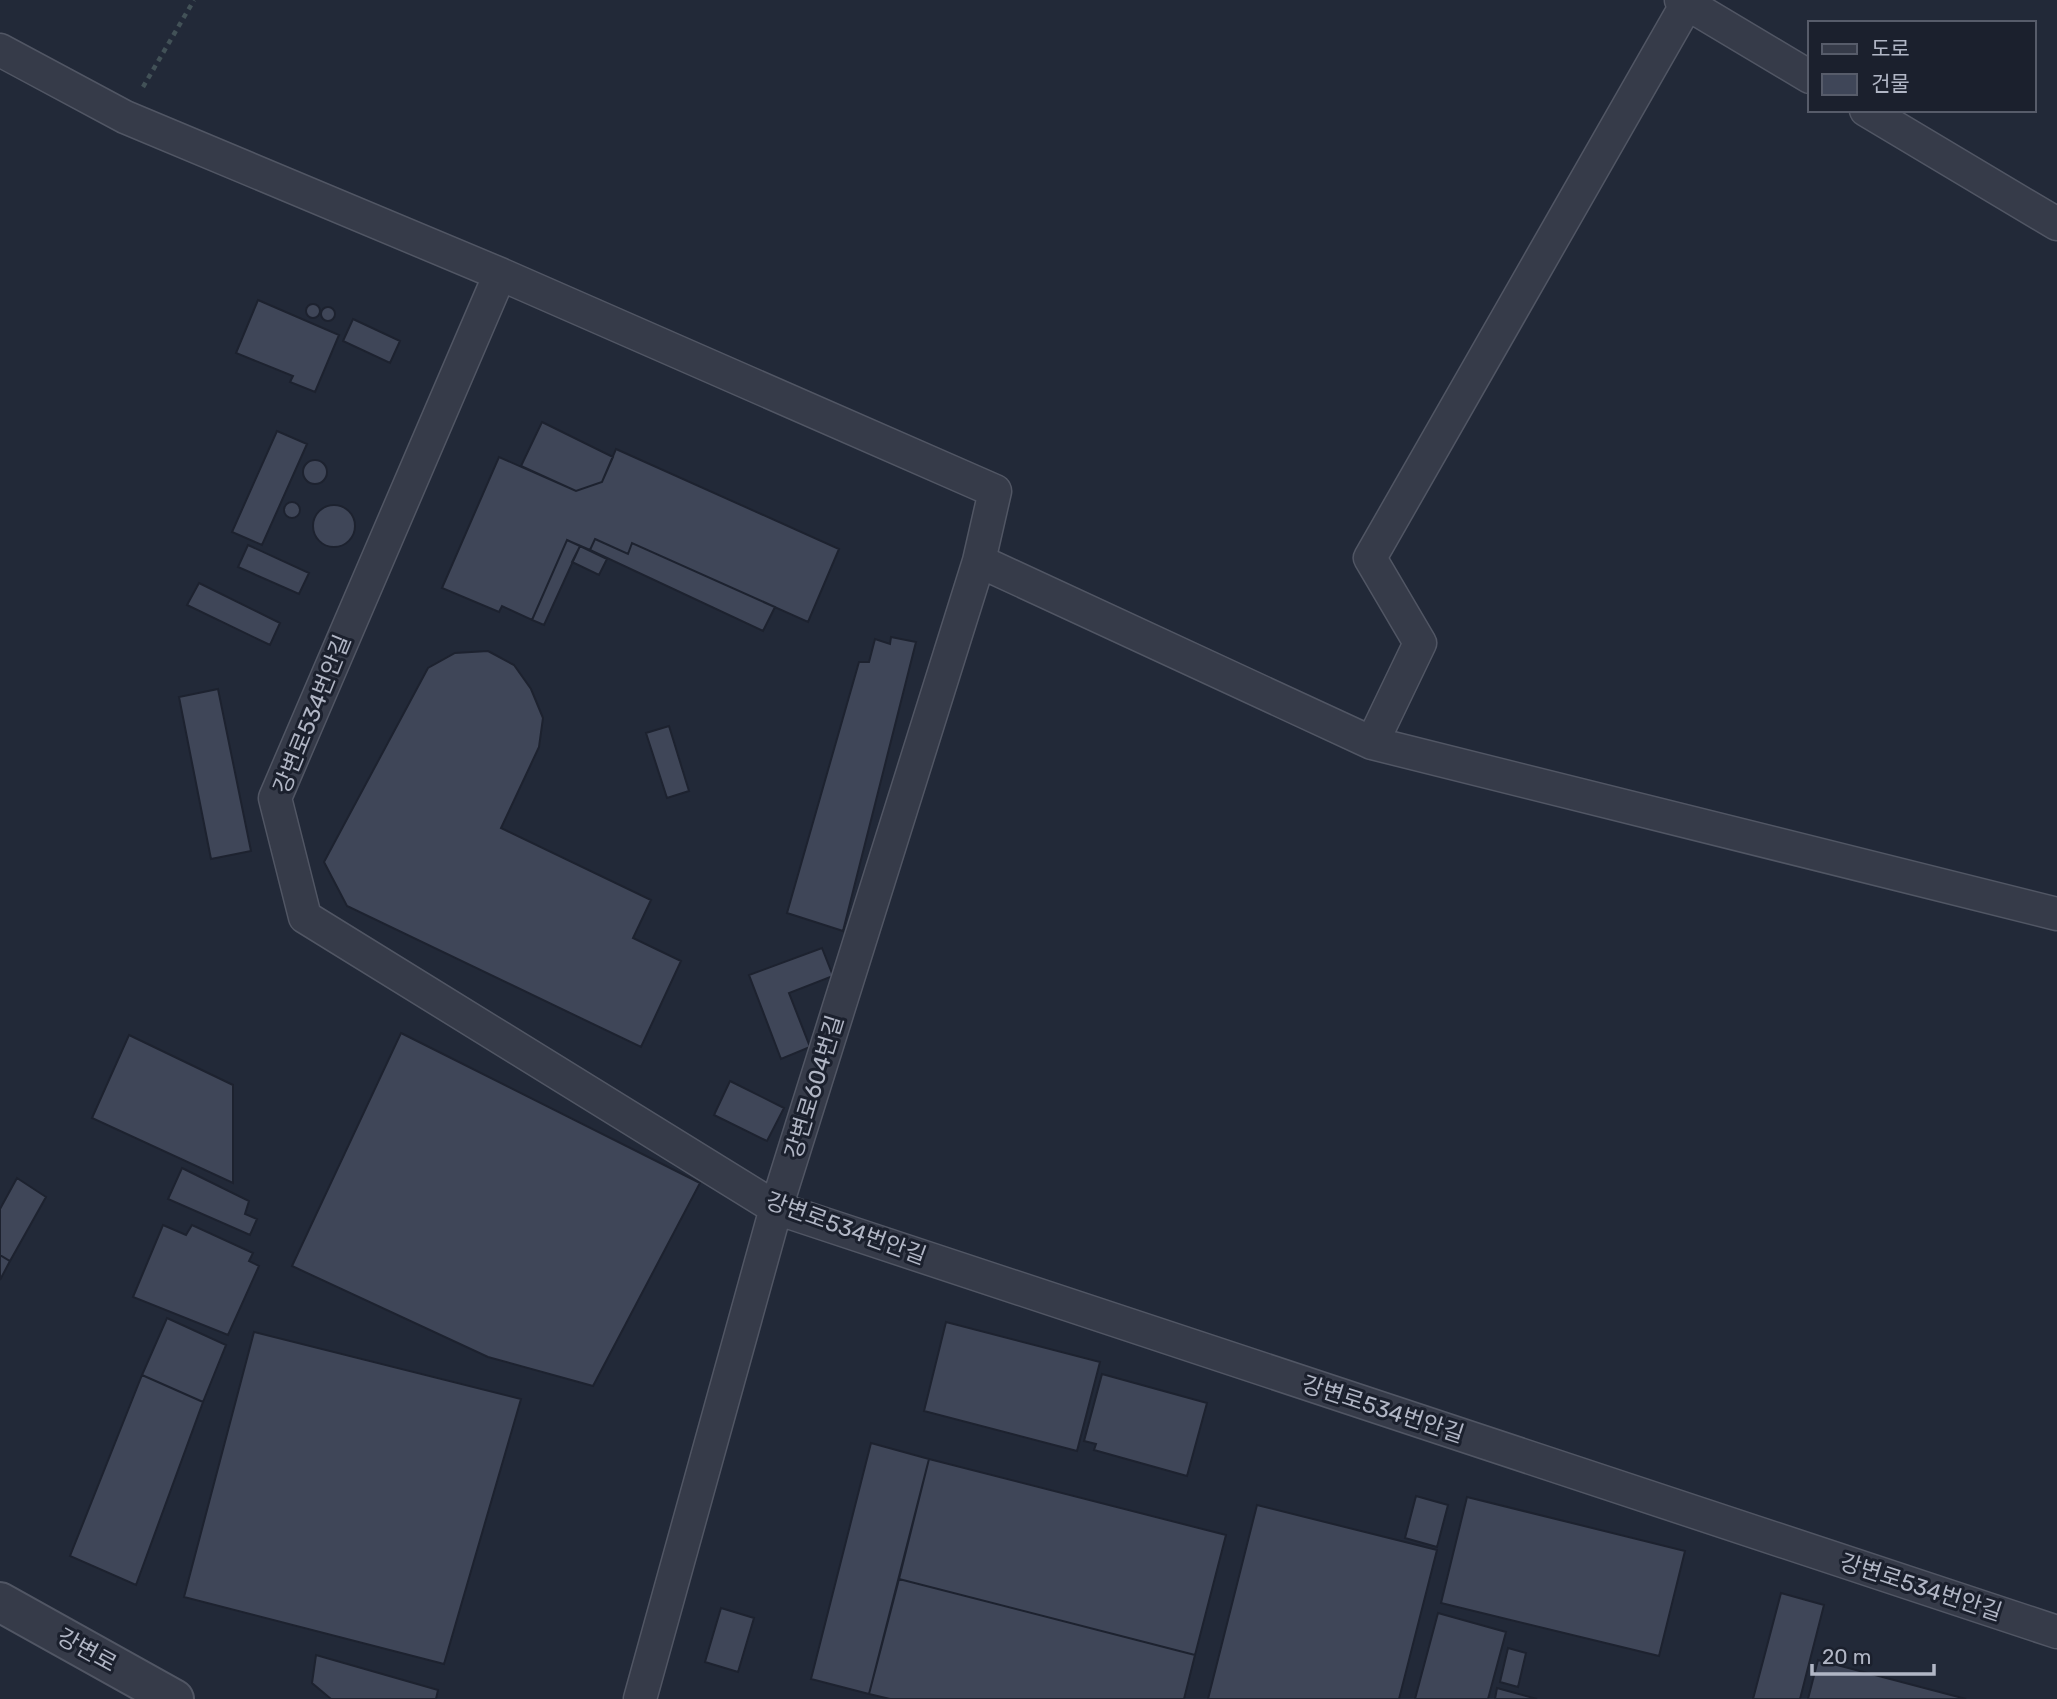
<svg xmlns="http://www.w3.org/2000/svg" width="2057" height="1699" viewBox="0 0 2057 1699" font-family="Rubik,'Noto Sans KR',sans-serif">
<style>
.building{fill:#3f4658;stroke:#1d222f;stroke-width:2}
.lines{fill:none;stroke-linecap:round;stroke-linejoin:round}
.minor-casing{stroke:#515664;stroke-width:35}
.tertiary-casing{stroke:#515664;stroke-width:42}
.path{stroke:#425157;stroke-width:4.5;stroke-dasharray:5 5;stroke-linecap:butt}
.minor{stroke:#363b49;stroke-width:32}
.tertiary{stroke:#363b49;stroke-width:38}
.labels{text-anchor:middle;stroke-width:6;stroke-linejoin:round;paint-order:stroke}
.street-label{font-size:23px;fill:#b1b6c5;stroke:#1b202d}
</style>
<rect width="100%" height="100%" fill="#222938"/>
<path class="building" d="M258,300l81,35 -24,57 -25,-10 3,-6 -57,-23z
M306 311a7 7 0 1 1 14 0a7 7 0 1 1-14 0Z
M321 314a7 7 0 1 1 14 0a7 7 0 1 1-14 0Z
M353,319l47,22 -10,22 -47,-22z
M542,422l71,35 -11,25 -26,9 -55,-25z
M277,431l30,13 -45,101 -30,-13z
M616,449l223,100 -31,73 -176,-79 -4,11 -33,-15 -5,11 -23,-10 -35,80 -30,-14 -3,6 -57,-24 57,-131 77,34 26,-9z
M303 472a12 12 0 1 1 24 0a12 12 0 1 1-24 0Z
M284 510a8 8 0 1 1 16 0a8 8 0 1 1-16 0Z
M313 526a21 21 0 1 1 42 0a21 21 0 1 1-42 0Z
M595,539l33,15 4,-11 143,64 -12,24 -173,-81z
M567,540l13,6 -36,79 -12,-5z
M248,545l61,28 -10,21 -61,-27z
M580,546l27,13 -8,16 -27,-13z
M199,583l81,40 -10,22 -83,-40z
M891,637l25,5 -73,289 -56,-18 72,-251h10l6,-23 15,5z
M488,651l26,14 17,24 12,29 -4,29 -38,81 150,72 -18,38 48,23 -40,86 -294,-141 -23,-44 104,-194 27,-15z
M218,689l33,162 -40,8 -32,-162z
M669,726l20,65 -22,7 -21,-65z
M822,948l11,28 -44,17 21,54 -29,12 -32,-84z
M401,1033l299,150 -107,203 -105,-29 -196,-91z
M129,1035l104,50v98l-141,-65z
M730,1081l54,27 -17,33 -53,-26z
M182,1168l67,33 -4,13 12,5 -7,16 -82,-36z
M17,1178l29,19 -36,64 -10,-6v-46z
M163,1225l23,10 6,-10 61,28 -4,8 10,5 -31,69 -95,-38z
M0,1255l10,6 -10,19z
M167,1318l59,27 -23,57 -61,-27z
M946,1322l154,40 -23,89 -153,-40z
M254,1332l267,67 -77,265 -260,-67z
M1102,1374l105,29 -20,73 -93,-26 2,-6 -12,-3z
M142,1375l61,27 -67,183 -66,-29z
M871,1443l58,16 -60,235 -58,-15z
M929,1459l297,76 -31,120 -296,-76z
M1416,1496l32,9 -11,42 -32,-9z
M1467,1497l218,54 -26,105 -218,-53z
M1257,1505l180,45 -38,149h-191z
M899,1579l296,76 -11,44h-294l-21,-5z
M1781,1593l43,12 -24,94h-47z
M721,1608l33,10 -16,54 -33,-10z
M1438,1613l68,19 -18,67h-73z
M1508,1648l18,5 -8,34 -18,-5z
M316,1655l122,35 -2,9h-105l-19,-16z
M1818,1660l148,39h-158z
M1497,1688l40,11h-42z"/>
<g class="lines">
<g class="minor-casing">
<path id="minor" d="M1681,0l129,77
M0,50l125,67 375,157 495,217 -16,70 393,182 685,171
M1866,110l191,114
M500,274l-225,524 30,119 471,291 1281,424
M1372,743l48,-100 -50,-85 319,-558
M640,1699l136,-491 203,-647"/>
</g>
<g class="tertiary-casing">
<path id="tertiary" d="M0,1602l174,97"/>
</g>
<path class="path" d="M143,87l51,-87"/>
<use href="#minor" class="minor"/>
<use href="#tertiary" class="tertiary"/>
</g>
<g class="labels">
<g class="street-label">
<text transform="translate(312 714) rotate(-68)" y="8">강변로534번안길</text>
<text transform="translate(814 1087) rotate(-73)" y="8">강변로604번길</text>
<text transform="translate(846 1228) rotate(20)" y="8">강변로534번안길</text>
<text transform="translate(1383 1409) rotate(18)" y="8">강변로534번안길</text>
<text transform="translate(1921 1587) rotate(18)" y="8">강변로534번안길</text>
<text transform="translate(87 1650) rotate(29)" y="8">강변로</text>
</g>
</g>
<rect x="1808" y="21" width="228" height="91" fill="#1b202d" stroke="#575c6a" stroke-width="2"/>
<rect x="1822" y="44" width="35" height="10" fill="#363b49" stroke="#575c6a" stroke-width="2"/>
<text x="1871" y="56" font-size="21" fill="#b1b6c5">도로</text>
<rect x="1822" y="74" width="35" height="21" fill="#3f4658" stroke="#575c6a" stroke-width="2"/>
<text x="1871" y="91" font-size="21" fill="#b1b6c5">건물</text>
<path d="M1812 1664v10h122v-10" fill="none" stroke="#b1b6c5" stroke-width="3.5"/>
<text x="1822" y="1664" font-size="21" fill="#b1b6c5" stroke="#1b202d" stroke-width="5" paint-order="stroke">20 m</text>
</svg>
